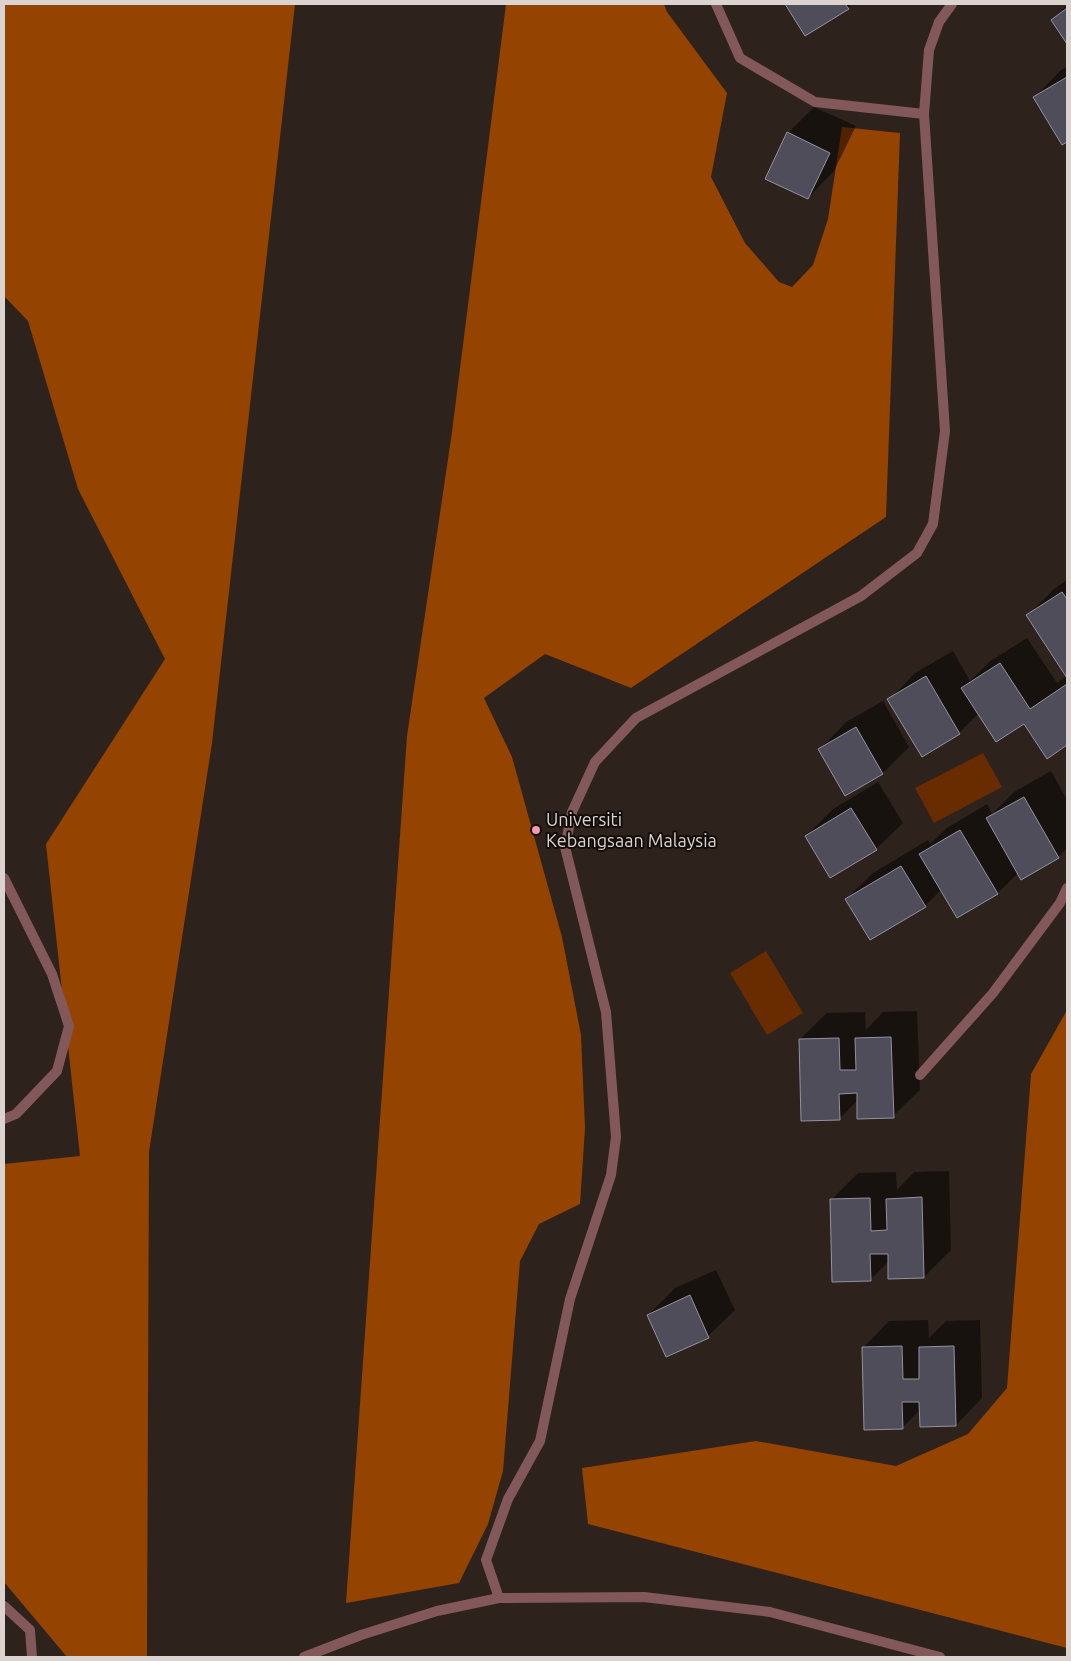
<svg xmlns="http://www.w3.org/2000/svg" width="1071" height="1661" viewBox="0 0 1071 1661" font-family="Ubuntu,sans-serif">
<style>
.green{fill:#692c00}
.forest{fill:#954300}
.shadow{fill:#0007}
.building{fill:#4f4d5a;stroke:#9492a0}
.lines{fill:none;stroke-linecap:round;stroke-linejoin:round}
.service{stroke:#83585a;stroke-width:10}
.minor{stroke:#83585a;stroke-width:10}
.poi-dot{fill:#f19ab1;stroke:#120d0a;stroke-width:2}
.labels{text-anchor:middle;stroke-width:4;stroke-linejoin:round;paint-order:stroke}
.poi-label{font-size:18px;fill:#dbd3cf;stroke:#120d0a;text-anchor:start}
</style>
<rect width="100%" height="100%" fill="#2e221c"/>
<path class="green" d="M983,753l19,34 -68,36 -19,-35z
M766,951l37,62 -36,22 -37,-62z"/>
<path class="forest" d="M4,4h291l-83,739 -63,409 -2,505h-80l-63,-75v-418l76,-8 -34,-312 119,-185 -87,-170 -50,-168 -24,-25z
M506,4h158l3,8 60,81 -16,84 34,66 34,39 13,5 21,-22 15,-46 14,-92 58,6 -14,384 -255,171 -86,-34 -61,44 28,59 50,180 19,98 4,93 -5,76 -41,20 -19,37 -17,210 -15,53 -29,59 -113,20 61,-867 45,-304z
M1067,1010v638l-479,-124 -6,-56 174,-27 140,25 72,-32 39,-46 24,-314z"/>
<path class="shadow" d="M786,4h66l-4,4 -43,26z
M1067,5v37l-15,-22z
M1067,67v74l-5,2 -27,-46 26,-27z
M814,107l42,19 -22,45 -26,27 -20,-65z
M1067,580v95l-40,-59 27,-27z
M1027,638l30,45 10,-7v68l-20,13 -23,-34 -45,-10 -20,20 -70,-33 26,-27 38,-22 17,30 19,-19z
M883,701l26,46 -26,26 -37,21 -26,-45 26,-27z
M1051,771l16,29v48l-9,9 -40,16 -20,20 -41,24 -16,-27 -16,16 -79,-7 27,-26 55,-33 2,4 17,-16 40,-24 5,10 22,-22z
M878,782l25,41 -27,26 -70,-13 27,-27z
M917,1011l3,79 -27,26 -35,-16 -19,19 -39,-80 27,-26 38,-1 1,18 17,-18z
M949,1171l2,79 -27,27 -35,-16 -19,19 -39,-80 27,-27 38,-1 1,18 17,-18z
M716,1270l19,40 -27,26 -41,19 -19,-40 27,-27z
M928,1320l1,18 17,-17 34,-1 2,78 -26,27 -35,-16 -19,19 -39,-80 26,-27z"/>
<path class="building" d="M785,4h60l4,5 -44,27z
M1067,8v36l-16,-24z
M1067,77v65l-5,3 -29,-48z
M787,132l43,21 -22,46 -43,-20z
M1062,592l5,7v79l-41,-63z
M1000,663l30,46 37,-25v61l-20,14 -23,-35 -28,18 -35,-54z
M926,676l34,58 -38,23 -35,-58z
M856,727l27,47 -38,22 -27,-47z
M1024,797l35,61 -38,22 -35,-62z
M851,808l26,42 -47,28 -25,-42z
M960,830l38,64 -41,24 -38,-64z
M901,866l25,41 -56,33 -25,-41z
M891,1037l3,81 -37,1v-26l-18,1 1,26 -39,1 -2,-82 40,-1 1,32h16l-1,-32z
M922,1197l2,81 -36,1v-25h-18l1,27 -39,1 -2,-83 40,-1 1,33 16,-1 -1,-31z
M690,1295l19,43 -43,19 -19,-42z
M902,1346l1,33h16v-32l35,-1 2,80 -36,1 -1,-25h-17l1,27 -39,1 -2,-83z"/>
<g class="lines">
<path class="service" d="M716,4l24,54 75,44 109,12
M4,878l48,96 17,52 -12,45 -41,43 -12,5
M920,1075l73,-82 67,-90 7,-15
M499,1598l-13,-38 22,-61 32,-58 30,-142 41,-124 5,-38 -10,-125 -41,-165 7,-35 23,-50 41,-44 225,-122 56,-43 16,-29 12,-93 -21,-317 5,-64 10,-28 13,-18
M4,1606l26,24 2,27"/>
<path class="minor" d="M304,1657l57,-22 76,-24 62,-13 145,-1 126,15 170,45"/>
</g>
<circle class="poi-dot" cx="536" cy="830" r="5"/>
<g class="labels">
<g class="poi-label">
<text x="546" y="826">Universiti<tspan x="546" dy="21">Kebangsaan Malaysia</tspan></text>
</g>
</g>
<rect width="1071" height="1661" fill="none" stroke="#dbd3cf" stroke-width="10"/>
</svg>
